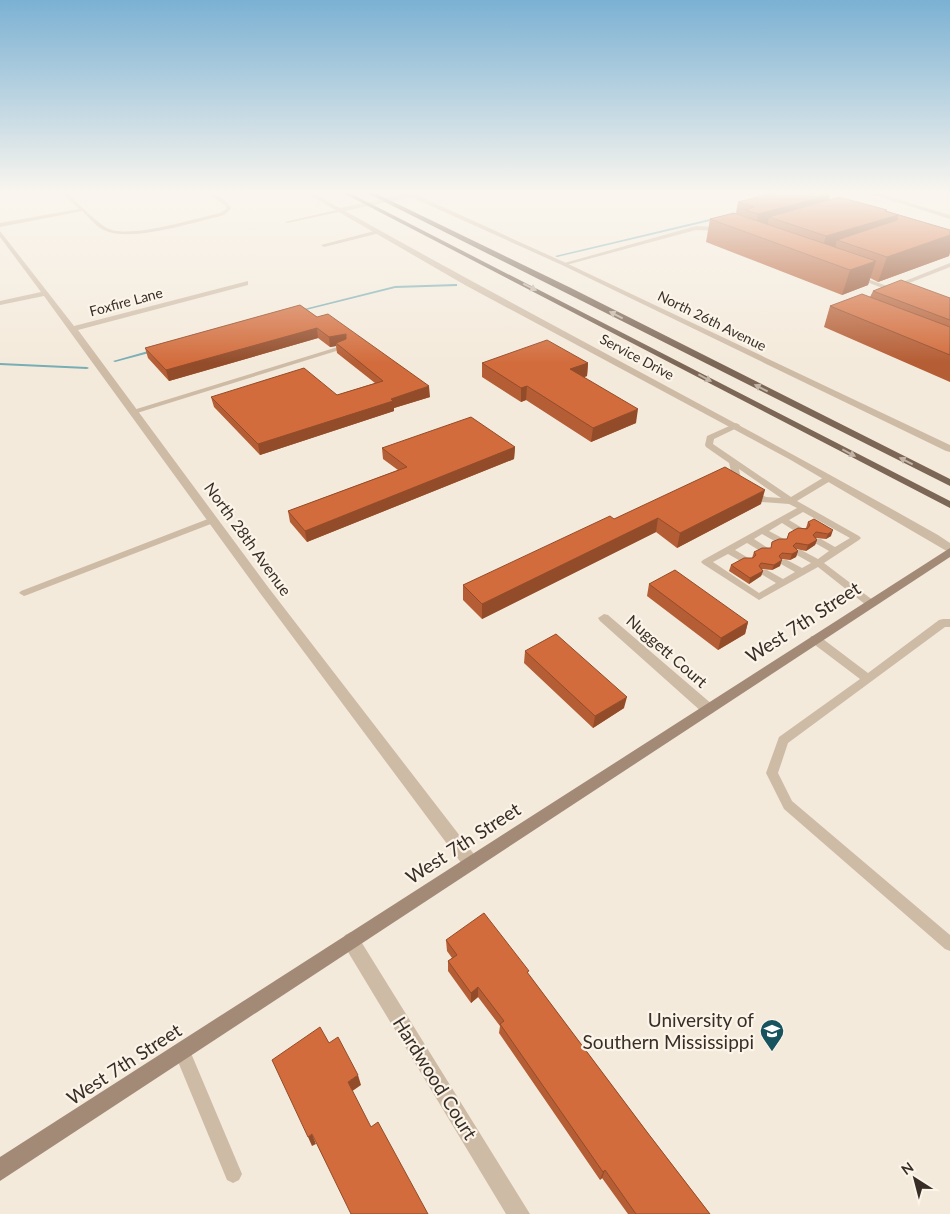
<svg xmlns="http://www.w3.org/2000/svg" width="950" height="1214" viewBox="0 0 950 1214" font-family="Lato,sans-serif">
<style>
.lines{fill:none;stroke-linecap:round;stroke-linejoin:round}
.stream{fill:#77adb4;fill-rule:evenodd}
.service{fill:#cebba6;fill-rule:evenodd}
.minor{fill:#cebba6;fill-rule:evenodd}
.secondary{fill:#a28a77;fill-rule:evenodd}
.primary{fill:#7c6757;fill-rule:evenodd}
.wall{fill:#b55d34}
.shaded-wall{fill:#934c2a}
.building{fill:#d26c3c;stroke:#934c2a}
.oneway{fill:#c2b5a7}
.labels{text-anchor:middle;stroke-width:4.5;stroke-linejoin:round;paint-order:stroke}
.far-street-label{font-size:14px;fill:#392e27;stroke:#fbf4e8}
.street-label{font-size:16px;fill:#392e27;stroke:#fbf4e8}
.near-street-label{font-size:19px;fill:#392e27;stroke:#fbf4e8}
.near-poi-label{font-size:19px;fill:#392e27;stroke:#fbf4e8;text-anchor:end}
</style>
<rect width="100%" height="100%" fill="#f4eadb"/>
<g class="lines">
<path class="stream" d="M718,217l1,2 -162,38 -2,-1z
M456,284h1v2l-62,2 -97,24 -2,-1 99,-25z
M155,349l2,1v1l-42,11 -2,-1z
M0,363l87,4 2,1 -2,1 -87,-4z"/>
<path class="service" d="M62,193h5c10,9 29,29 40,35 20,12 90,-10 113,-15l6,-4v-3l-19,-13c8,0 22,8 24,16l-7,6c-29,7 -91,27 -118,16 -9,-3 -17,-14 -24,-20l-82,16v-4l79,-14z
M341,209l2,2 -56,12 -2,-1z
M696,226l25,1 3,2 -3,2 -25,-1 -130,35 -5,-1z
M378,230l2,3 -56,14 -3,-2z
M950,263v4l-56,22 4,2 -3,2 -41,-16 5,-1 31,11z
M344,345l2,1v2l-209,65h-6l-1,-2z
M736,423l4,2 -1,2 -25,12 -1,5 78,53 35,-21h6v4l-35,21 62,35 2,2 -2,2 -35,23 50,38 1,2 -1,2h-8l-48,-38 -59,33 -56,-36 -2,-2 2,-2 94,-52 -8,-4 -28,-2 -14,-8v-4l3,-1 16,8 15,1 -42,-29 3,16 -1,2h-6l-6,-24 -23,-16 -1,-2 2,-9zM803,512l47,26 -15,9 -14,-8h-6l-2,2 2,2 14,8 -11,8 -17,-9h-6l-2,2 2,2 16,9 -9,5 -15,-8h-6l-2,2 2,2 14,8 -12,7 -16,-9h-6l-2,2 2,2 15,9 -17,10 -46,-31 15,-8 16,9h6l2,-2 -2,-2 -15,-9 12,-7 15,9h6l2,-2 -2,-2 -14,-9 8,-5 16,9h6l2,-2 -2,-2 -15,-8 13,-8 16,10h6l2,-2 -2,-2 -15,-9z
M213,517l4,3 -1,2 -189,73 -3,1 -5,-3 2,-2z
M943,619h7v8h-5l-157,116 -10,30 14,28 158,134v16l-5,-2 -161,-140 -18,-36 13,-36 81,-58 -49,-37 -1,-3 1,-3h8l49,37 71,-53z
M182,1044l6,2 54,128 -3,6 -6,3 -6,-3 -53,-128 2,-6z"/>
<path class="minor" d="M306,193h7l27,15 65,-14 -1,-1h8l154,70 384,182v7l-4,-1 -384,-186 -151,-68 -66,14c196,110 397,213 593,324l12,8v10l-161,-94 -324,-174z
M868,193h9l73,22v4z
M0,231l74,95 174,-45v4l-170,45 190,257 209,271 2,5 -2,5 -6,3 -6,-3 -205,-275 -216,-297 -44,9v-4l41,-9 -41,-55z
M604,614l4,1 105,90 2,4 -2,4 -5,1 -5,-1 -103,-92 -2,-3z
M351,932l6,3 173,279h-24l-161,-267 -3,-6 3,-6z"/>
<path class="secondary" d="M950,548v9l-950,624v-24z"/>
<path class="primary" d="M343,193h7l600,308v7z
M367,193h8l196,95 379,191v7z"/>
</g>
<path class="wall" d="M830,195l-2,5 59,10v1l63,19v22l-1,4 -71,26 -8,-4 -2,7 -26,10 -136,-53 4,-23 26,-6 2,-11z
M873,291l77,7v84l-126,-55 6,-21 40,-9z
M300,305l130,92 -36,11v3l-134,44 -46,-48 -3,-10 126,-2 38,-12 -38,-30 -1,-7 -6,1 -12,-9 -149,43 -21,-23 -3,-10z
M482,363h106l-1,13 -3,1 52,46 -45,19 -65,-42 -5,2 -39,-25z
M515,447l-1,12 -207,83 -17,-20 -2,-11 110,-41 -15,-11 -1,-11z
M761,504l-84,44 -21,-16 -174,87 -19,-19v-15l151,-66z
M808,522l23,14 -5,3 -10,-1 1,2 -2,5 -9,6 -10,-2 2,2 -2,6 -6,3 -9,-1 -1,7 -8,4 -10,-1 1,2 -2,5 -12,8 -20,-13 2,-6 21,-7 2,-6 17,-4 1,-6 15,-3 2,-6 17,-5z
M649,584l99,38 -3,12 -27,16 -71,-54z
M525,651l99,57 -31,20 -69,-65z
M446,940l83,35 118,157 63,82h-82l-26,-36 -2,2 -101,-147 1,-7 -22,-29 -7,6 -23,-32v-10l4,-3 -5,-7z"/>
<path class="shaded-wall" d="M830,195l-6,22h-55l-3,16 -12,2 4,-21z
M887,210l-3,9 14,-4 -8,22 -53,3 -4,16 -14,3 7,-23z
M950,235v17l-1,4 -71,26 9,-25z
M876,261l-8,24 -26,10 8,-25z
M317,328l1,10 -149,43 -3,-11z
M346,334l1,10 -11,-1v3l-6,1 -1,-10z
M588,363l-1,13 -18,7 1,-14z
M429,386l1,11 -36,11v3l-134,44 -2,-11z
M527,386l-1,14 -5,2v-14z
M638,409l-2,14 -45,19 2,-14z
M515,447l-1,12 -207,83 -2,-11z
M765,490l-4,14 -84,44 3,-15z
M658,518l-2,14 -174,87v-15z
M833,530l-2,6 -5,3 2,-5z
M817,540l-2,5 -9,6 2,-6z
M798,551l-2,6 -6,3 2,-6z
M782,560l-2,6 -8,4 2,-5z
M763,571l-2,5 -12,8 1,-6z
M748,622l-3,12 -27,16 3,-12z
M627,697l-3,11 -31,20 2,-12z
M478,987v10l-7,6v-10z
M358,1075l3,10 -10,7 -3,-10z
M312,1134l4,10 -4,2 -4,-9z
M605,1170l-3,8 -2,2 3,-8z"/>
<path class="building" d="M772,193h52l6,2 -72,19 -13,-4 9,-3 -16,-5z
M839,197l48,13 -2,1 65,19v5l-63,22 -50,-17 60,-20 1,-5 -72,21 -57,-19z
M734,213l142,48 -26,9 -140,-51z
M901,280l49,18v22l-77,-29z
M862,294l88,33v28l-120,-49z
M300,305l17,12 11,-3 101,72 -38,13 2,2 -135,43 -47,-47 93,-29 33,27 46,-14 -47,-38 10,-4v-5l-17,3 -12,-9 -151,42 -21,-22z
M547,340l41,23 -18,6 68,40 -45,19 -66,-42 -6,2 -39,-25z
M471,417l44,30 -210,84 -17,-20 119,-44 -25,-19z
M725,467l40,23 -85,43 -22,-15 -176,86 -19,-19 147,-69 4,3z
M814,519l19,11 -5,4 -12,-2 -3,3 4,5 -9,5 -12,-2 -3,3 5,5 -6,3 -10,-1 -3,3 3,4 -8,5 -13,-2 -2,3 4,5 -13,7 -19,-13 13,-7h9l3,-3 -2,-3 8,-4h9l1,-6 7,-3h8l2,-6 9,-5 9,1 3,-4 -2,-3z
M675,570l73,52 -27,16 -72,-54z
M556,634l71,63 -32,19 -70,-65z
M484,913l45,58 -2,1 120,160 63,82h-74l-31,-44 -2,2 -103,-148 4,-3 -26,-34 -7,6 -23,-32 9,-6 -11,-15z
M320,1027l9,16 9,-6 20,38 -10,7 23,45 7,-5 50,92h-77l-39,-80 -4,3 -36,-77z"/>
<defs><path id="oneway-solid" d="M-6-.8H1V-3.2L6.5 0L1 3.2V.8H-6Z" transform="scale(1.25)"/></defs>
<g class="oneway">
<use href="#oneway-solid" transform="translate(530 287) rotate(27)"/>
<use href="#oneway-solid" transform="translate(616 315) rotate(-153)"/>
<use href="#oneway-solid" transform="translate(705 378) rotate(28)"/>
<use href="#oneway-solid" transform="translate(761 388) rotate(-153)"/>
<use href="#oneway-solid" transform="translate(849 453) rotate(28)"/>
<use href="#oneway-solid" transform="translate(906 461) rotate(-153)"/>
</g>
<linearGradient id="sky" x2="0" y2="1"><stop stop-color="#7bb1d3"/><stop offset="0.53" stop-color="#faf6ef"/><stop offset="1" stop-color="#faf6ef" stop-opacity="0"/></linearGradient>
<rect width="950" height="363" fill="url(#sky)"/>
<defs>
<g id="university-pin" transform="scale(1.25)"><path d="M0 17L-7.5 6A9.5 9.5 0 1 1 7.5 6Z" fill="#18545f" stroke="#fbf4e8"/><path d="M0-5L7-2L0 1L-7-2ZM-4 1L0 2.5L4 1V4Q0 6-4 4Z" fill="#fff"/></g>
</defs>
<g fill-rule="evenodd">
<use href="#university-pin" x="772" y="1031"/>
</g>
<g class="labels">
<g class="far-street-label">
<text transform="translate(126 302) rotate(-15)" y="5">Foxfire Lane</text>
<text transform="translate(712 321) rotate(26)" y="5">North 26th Avenue</text>
<text transform="translate(637 357) rotate(28)" y="5">Service Drive</text>
</g>
<g class="street-label">
<text transform="translate(248 539) rotate(54)" y="6">North 28th Avenue</text>
<text transform="translate(667 651) rotate(41)" y="6">Nuggett Court</text>
</g>
<g class="near-street-label">
<text transform="translate(803 622) rotate(-33)" y="7">West 7th Street</text>
<text transform="translate(463 843) rotate(-33)" y="7">West 7th Street</text>
<text transform="translate(124 1064) rotate(-33)" y="7">West 7th Street</text>
<text transform="translate(435 1078) rotate(58)" y="7">Hardwood Court</text>
</g>
<g class="near-poi-label">
<text x="754" y="1027">University of<tspan x="754" dy="22">Southern Mississippi</tspan></text>
</g>
</g>
<g transform="translate(915 1179) rotate(324)" stroke="#fbf4e8" stroke-width="4" paint-order="stroke">
<path d="M0-4L9 19L0 12L-9 19Z" fill="#392e27"/>
<text y="-8" font-size="14" font-weight="bold" text-anchor="middle" fill="#392e27">N</text>
</g>
</svg>
